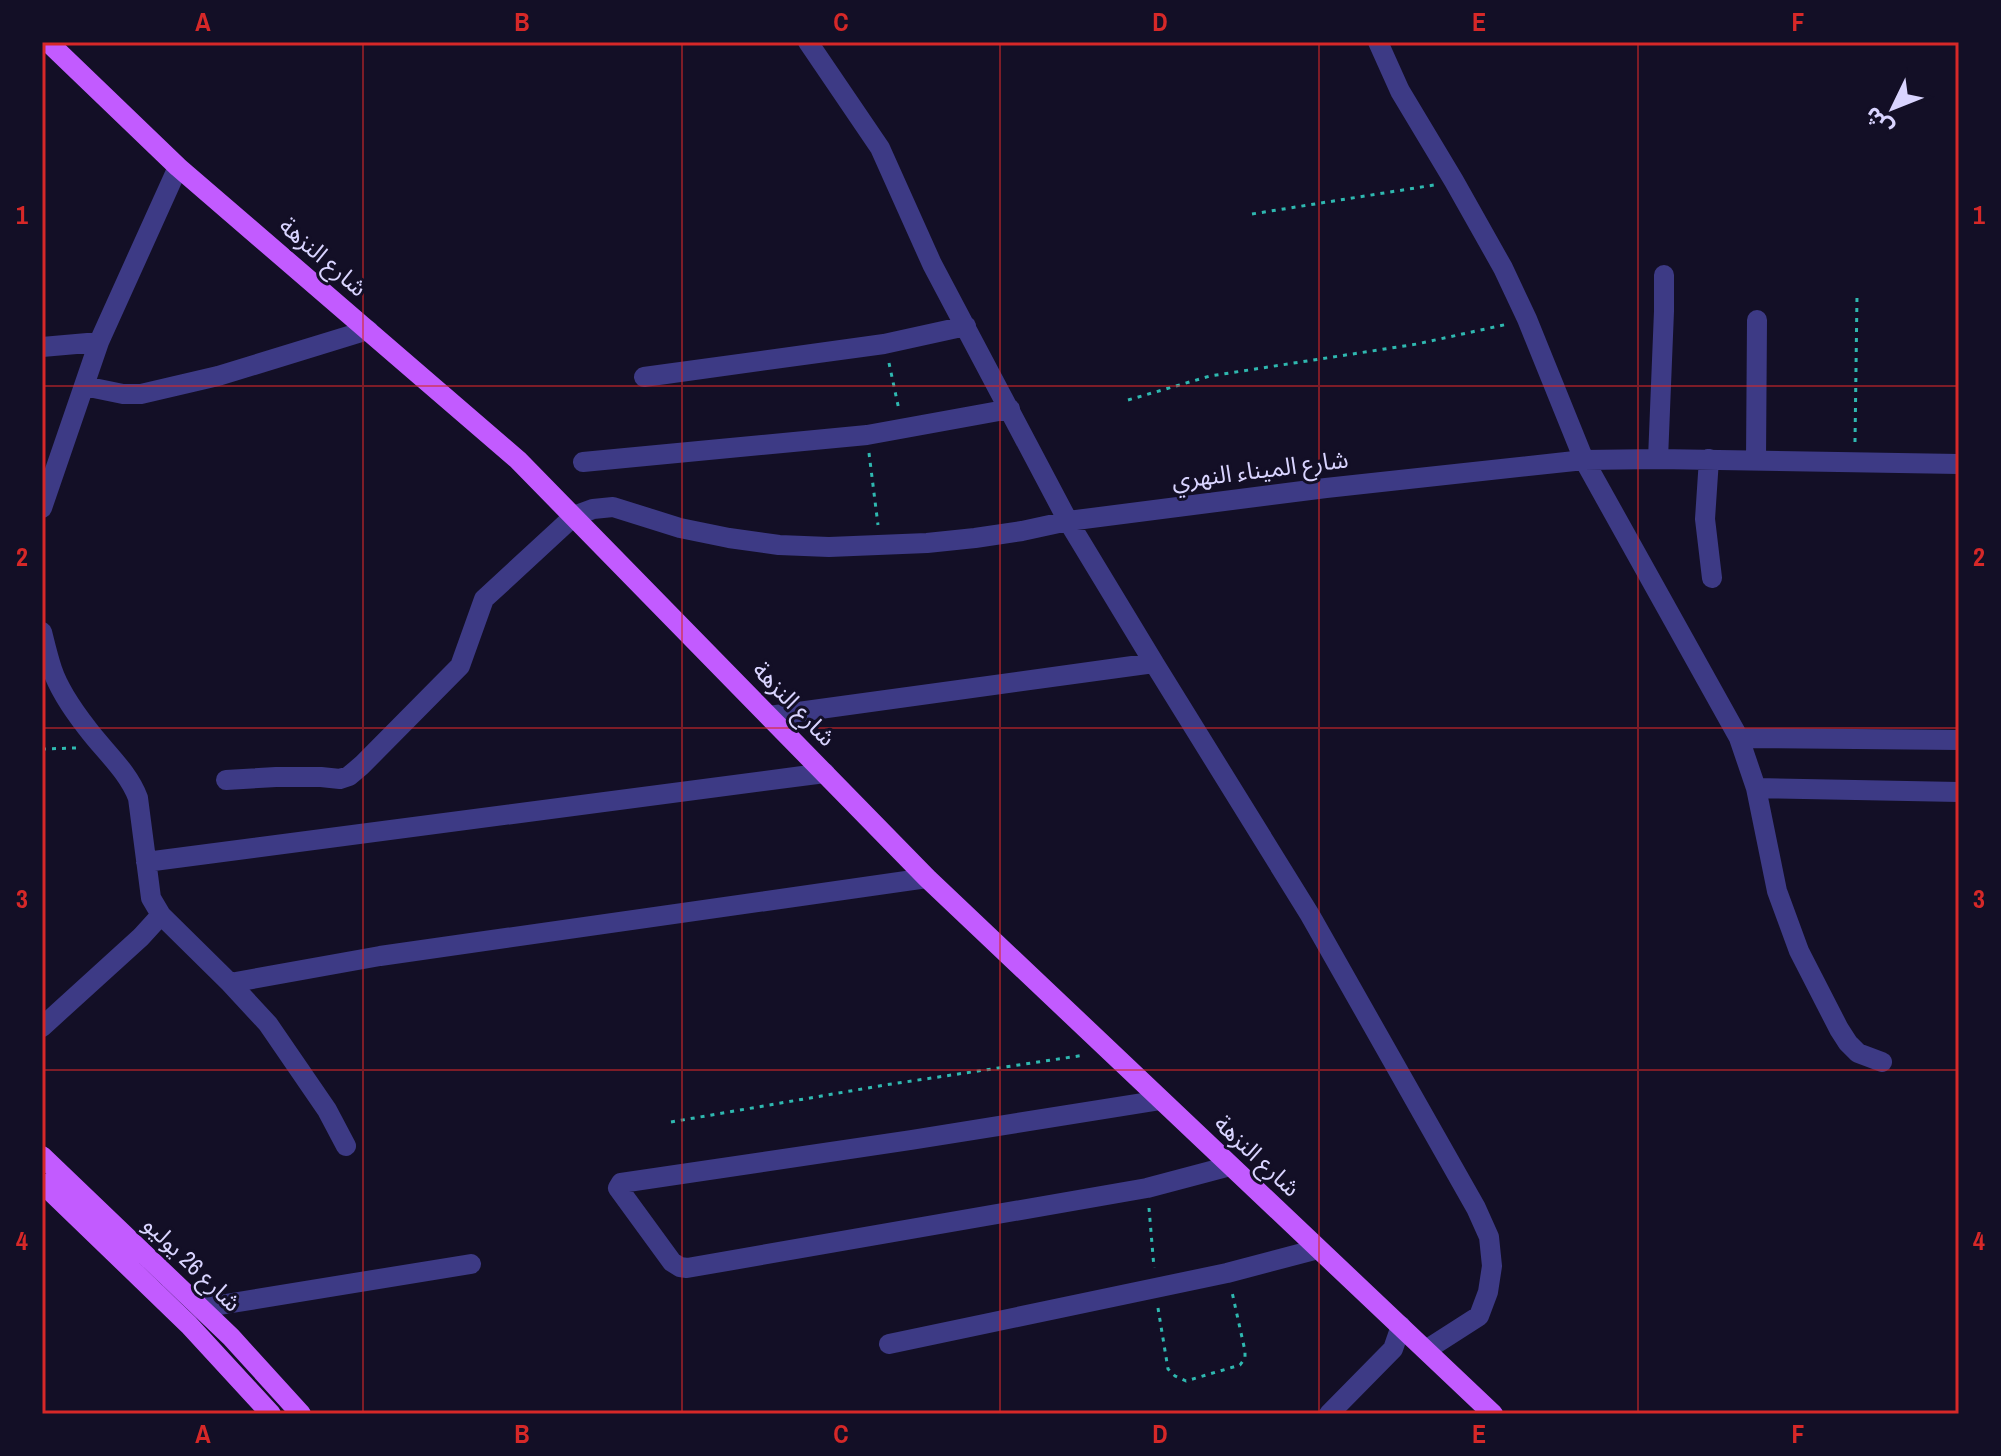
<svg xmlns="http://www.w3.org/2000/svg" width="2001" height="1456" viewBox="0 0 2001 1456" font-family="'Archivo Narrow','Noto Sans Arabic',sans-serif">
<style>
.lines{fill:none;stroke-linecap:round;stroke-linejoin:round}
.path{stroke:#2fb8b0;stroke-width:3;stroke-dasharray:4 6;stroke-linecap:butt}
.minor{stroke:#3d3a85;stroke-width:20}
.major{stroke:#c25bff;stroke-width:20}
.grid{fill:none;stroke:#d62828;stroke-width:2;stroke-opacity:0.55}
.labels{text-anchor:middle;stroke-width:6;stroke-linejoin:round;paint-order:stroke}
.street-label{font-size:24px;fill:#d9d4ff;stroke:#130f26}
.neatline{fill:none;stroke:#d62828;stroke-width:3}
.grid-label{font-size:26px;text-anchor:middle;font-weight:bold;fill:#d62828}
</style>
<rect width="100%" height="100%" fill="#130f26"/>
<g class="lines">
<path class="path" d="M1252,214l182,-29
M889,363l10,47
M1128,400l82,-24 207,-32 91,-20
M1855,442l2,-146
M869,453l9,72
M42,749l34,-1
M671,1122l214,-37 200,-30
M1149,1208l5,60
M1158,1308l10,61 7,7 11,5 54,-16 5,-7v-7l-13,-59"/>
<path class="minor" d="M1378,42l22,49 54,90 49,87 24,51 57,141 155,278 17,50 21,103 22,60 40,78 9,14 10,10 24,9
M42,347l57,-5
M644,377l240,-33 82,-18
M84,386l39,8h18l77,-18 150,-46
M1658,459l6,-148v-36
M1709,459l-4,60 7,59
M1756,460l1,-140
M583,462l284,-27 143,-26
M42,508l57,-166 79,-175
M42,632c3,12 6,25 10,37 7,21 21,41 35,59 17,23 41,43 51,70l13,100 10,17 69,68 38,41 59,86 19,36
M1154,663l156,252 166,293 13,29 3,29 -4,26 -9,24 -53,34
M769,716l385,-53 -86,-142 -136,-257 -52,-116 -72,-106
M1739,738l220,2
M226,780l50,-3h45l19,2 9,-3 13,-11 98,-99 24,-67 90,-83 19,-7 20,-2 67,21 49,10 50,7 50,2 98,-4 48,-5 47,-7 46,-10 258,-33 258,-28 74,-1 301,5
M1756,788l203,4
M146,862l679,-89
M230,983l150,-27 547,-78
M42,1027l99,-90 20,-22
M1161,1100l-250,40 -290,43 -3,5 54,74 8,5 7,1 460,-80 83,-22
M201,1308l270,-44
M889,1344l338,-71 91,-24
M1329,1414l64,-65 8,-23"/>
<path class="major" d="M48,42l130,125 340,293 409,418 566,536
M42,1156l189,181 70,77
M42,1183l147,142 82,89"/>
</g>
<path class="grid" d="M363,42v1372M682,42v1372M1000,42v1372M1319,42v1372M1638,42v1372M42,386h1917M42,728h1917M42,1070h1917"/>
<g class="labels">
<g class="street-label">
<text transform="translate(323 257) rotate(41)" y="8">شارع النزهة</text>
<text transform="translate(1260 470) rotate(-7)" y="8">شارع الميناء النهري</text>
<text transform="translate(794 704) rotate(46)" y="8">شارع النزهة</text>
<text transform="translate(1257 1156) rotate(43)" y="8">شارع النزهة</text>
<text transform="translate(192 1264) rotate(44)" y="8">شارع 26 يوليو</text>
</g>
</g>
<rect width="2001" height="1456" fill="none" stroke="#130f26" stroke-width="88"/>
<g transform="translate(1893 108) rotate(227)" stroke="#130f26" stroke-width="6" paint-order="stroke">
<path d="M0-6L14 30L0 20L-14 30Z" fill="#d9d4ff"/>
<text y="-12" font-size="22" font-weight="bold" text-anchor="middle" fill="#d9d4ff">ش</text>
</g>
<rect x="44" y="44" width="1913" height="1368" class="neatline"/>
<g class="grid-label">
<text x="203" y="31">A</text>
<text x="522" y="31">B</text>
<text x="841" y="31">C</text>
<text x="1160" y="31">D</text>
<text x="1479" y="31">E</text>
<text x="1798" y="31">F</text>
<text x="22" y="224">1</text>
<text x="1979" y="224">1</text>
<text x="22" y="566">2</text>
<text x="1979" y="566">2</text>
<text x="22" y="908">3</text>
<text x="1979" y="908">3</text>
<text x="22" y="1250">4</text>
<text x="1979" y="1250">4</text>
<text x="203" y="1443">A</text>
<text x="522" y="1443">B</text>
<text x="841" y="1443">C</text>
<text x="1160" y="1443">D</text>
<text x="1479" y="1443">E</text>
<text x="1798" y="1443">F</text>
</g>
</svg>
